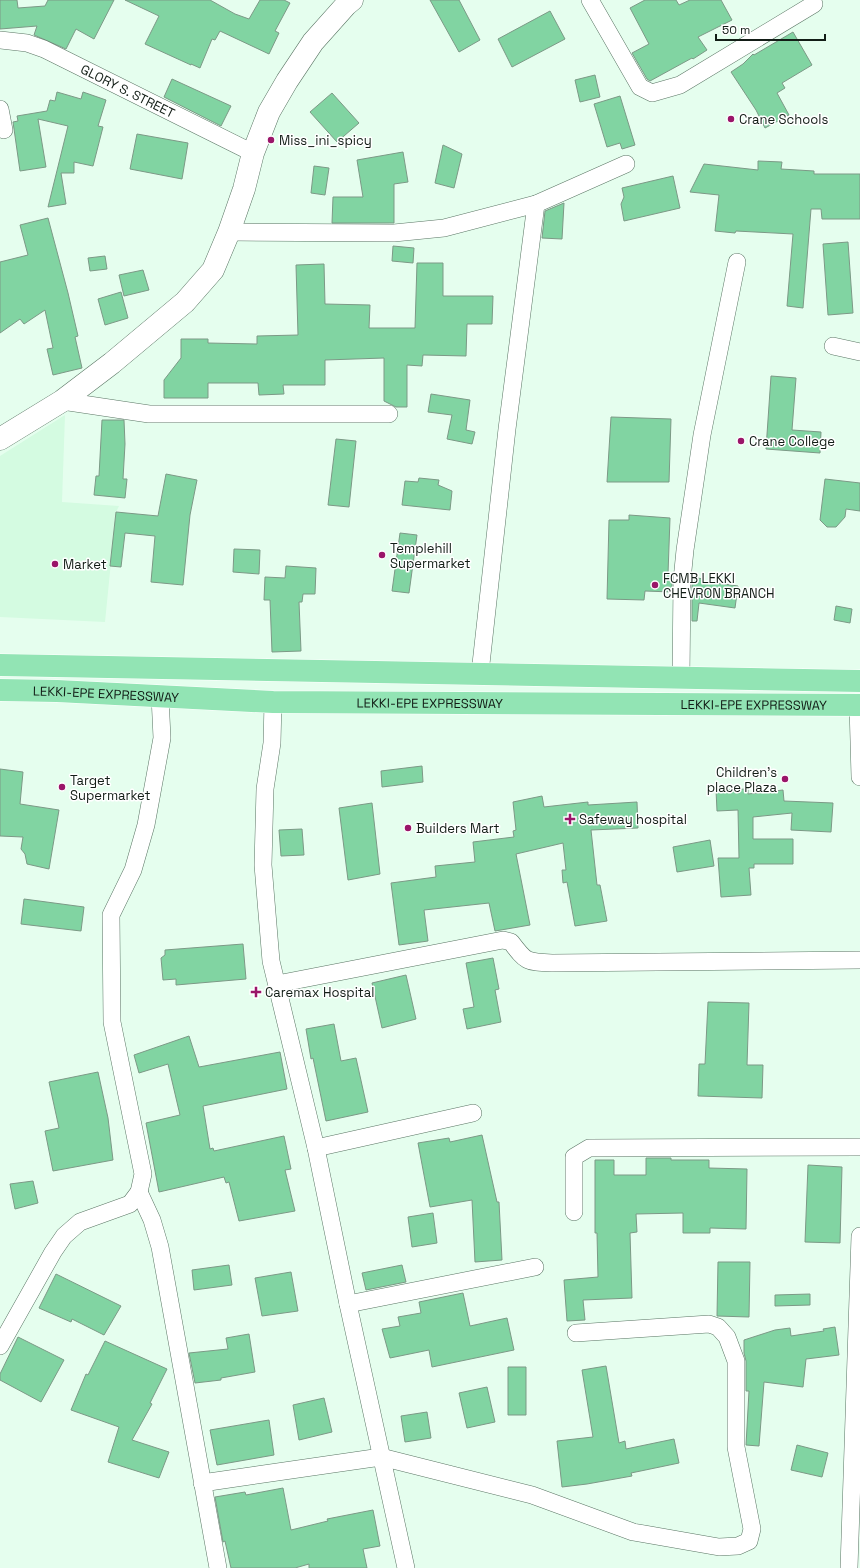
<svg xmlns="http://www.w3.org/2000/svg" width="860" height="1568" viewBox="0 0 860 1568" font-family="'Space Grotesk',sans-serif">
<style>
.built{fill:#d4fbe1}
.building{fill:#81d4a2;stroke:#7c9986}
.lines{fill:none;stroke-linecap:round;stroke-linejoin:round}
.minor-casing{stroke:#5a7564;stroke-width:18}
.tertiary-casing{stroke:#5a7564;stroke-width:23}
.trunk-casing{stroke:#fff;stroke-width:23}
.minor{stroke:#fff;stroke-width:17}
.tertiary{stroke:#fff;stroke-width:22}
.trunk{stroke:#92e4b4;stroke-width:22}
.poi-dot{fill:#9a1569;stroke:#fff;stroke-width:1.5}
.labels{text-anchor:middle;stroke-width:3;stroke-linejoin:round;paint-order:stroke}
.street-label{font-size:13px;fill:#121d16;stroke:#fff}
.poi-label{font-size:13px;fill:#121d16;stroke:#fff;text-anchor:start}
</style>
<rect width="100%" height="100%" fill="#e5feee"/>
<path class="built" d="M65,415l-3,87 57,4 -3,6 -11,110 -105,-5v-161z"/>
<path class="building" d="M0,0h17l1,8 27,-2 3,-6h66l-20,39 -18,-10 -10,20 -32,-14 3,-9 -37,3z
M125,0h85l25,14 14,5 11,-19h24l6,3 -15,28 4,2 -10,21 -49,-23 -5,9 -3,-1 -12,29 -9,-4v1l-46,-21 14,-28z
M430,0h29l21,40 -21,12z
M645,0h31l3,5 11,-5h31l11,20 -34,17 9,13 -14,9 -1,-1 -42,23 -3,-2 -15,-26 17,-9 -19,-36z
M550,11l15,28 -53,28 -14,-28z
M793,32l19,33 -30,18 3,5 -8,5 12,22 -24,13 -9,-18 -25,-38 12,-8 10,-10 1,1z
M595,75l5,22 -20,5 -5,-22z
M172,79l59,27 -10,20 -57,-29z
M57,92l24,7 2,-7 23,8 -8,26 5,1 -10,39 -19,-4v11h-13l5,31 -18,3 20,-81 -30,-7 8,48 -26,4 -7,-49 5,-1 -1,-5 30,-5 3,-11 5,1z
M332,93l27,30 -22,19 -27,-30z
M620,96l15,49 -13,4 -2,-6 -13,4 -13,-43z
M137,134l51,9 -6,36 -52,-10z
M443,145l19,9 -8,34 -19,-5z
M403,152l5,30 -14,2v39h-62l1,-26h30l-6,-37z
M758,161l24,1 -1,7 33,2v3h46v45h-38l-1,-10h-10l-8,99 -16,-2 6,-72 -57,-3 -1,2 -20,-2 4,-36 -29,-3 14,-28 54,6z
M314,166l15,2 -4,27 -14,-2z
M673,176l7,32 -56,13 -3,-17 3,-7 -2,-9z
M564,203l-2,36 -20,-1 3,-27z
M48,218l20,75 10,43 -3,1 7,31 -29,7 -6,-26 6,-1 -8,-38 -21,14 -4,-5 -20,14v-71l28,-7 -8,-30z
M848,242l5,71 -25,2 -5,-71z
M393,246l21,2 -1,15 -21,-2z
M105,256l2,13 -17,2 -2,-13z
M417,263h26v33h50l-1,28h-25l-1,32 -43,-1 -1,11 -15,-1v42h-11l-12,-6v-43l-59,2v25h-42l1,9 -25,1 -1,-12h-50v15h-44v-18l17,-22v-19h27v4l49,1v-8l41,-1 -2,-70 28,-1 1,40 45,1 -1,23h46z
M143,270l6,20 -25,6 -5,-21z
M121,292l7,26 -23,7 -7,-26z
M771,376l25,2 -4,52 29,2 -1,21 -54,-4z
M431,394l39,6 -4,30 9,2 -3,12 -25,-5 5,-24 -24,-3z
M611,417l60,2 -2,63h-62z
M102,420h22l1,24 -2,35h4l-2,19 -31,-3 2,-19h3z
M336,439l20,2 -7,66 -21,-2z
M166,474l31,6 -7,35 -7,70 -32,-3 4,-46 -30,-3 -4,34 -11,-1 6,-54 42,4z
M419,478l20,2 -1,5 14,6 -2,19 -48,-5 3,-24 13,1z
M825,479l35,4v28l-14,-2 -1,8 -9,10h-9l-7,-7z
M629,515l41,3 -2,56 4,1v17l-27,-1 -1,9 -37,-1 2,-79h20z
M400,533l17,2 -8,58 -17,-2z
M234,549l26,1 -1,24 -26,-2z
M286,566l30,2 -1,26h-12l-1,8h-3l2,49 -29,1 -2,-52h-6l1,-23 20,1z
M692,577l11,2 -1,2 36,5 -3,22 -36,-5 -2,18h-5z
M836,606l16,3 -2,14 -16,-3z
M422,766l1,16 -41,5 -1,-16z
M0,769l23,3 -3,32 39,6 -10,59 -22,-5 -2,-10 -4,-5 2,-12 -23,-1z
M748,789v5l35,-4 1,11 49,2 -2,29 -40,-2 1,-17 -39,4v22h40v25h-39v4h-5l2,27 -30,2 -3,-39h21l-1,-48 -21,1 -1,-21z
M542,796l2,11 44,-5v3l49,-3 1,26 -47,2 6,55h3l7,36 -32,5 -8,-44 -4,1 -1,-13h4l-3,-27 -47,11 14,71 -35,6 -6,-28 -65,7 4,31 -29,4 -8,-62 45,-6 -1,-11 40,-4 -2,-20 41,-5 -1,-6 3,-1 -3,-28z
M372,803l8,71 -32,6 -9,-72z
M302,829l2,26 -23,1 -2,-26z
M710,840l4,26 -37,6 -4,-25z
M24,899l60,8 -3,24 -60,-7z
M243,944l3,35 -70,6v-6l-13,1 -2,-22 4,-3v-5z
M493,958l6,31 -4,1 6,32 -34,7 -4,-20 11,-2 -8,-44z
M406,975l10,44 -34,9 -10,-45z
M708,1002l41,1 -2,62h16l-1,33 -64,-2 1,-32h6z
M334,1024l7,37 15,-3 12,54 -42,9 -13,-63 -2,1 -5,-30z
M189,1036l10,31 81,-15 7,37 -84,17 7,43 3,-1 1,3 70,-15 7,33 -6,1 10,41 -56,10 -10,-39 -3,1 -2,-6 -65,15 -13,-69 34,-8 -12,-51 -29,9 -5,-18z
M98,1072l10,46 5,42 -60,11 -8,-40 14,-3 -10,-46z
M482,1135l15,67h2l3,58 -27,2 -3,-62 -42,7 -12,-64 31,-5 1,4z
M646,1158h25v2h38v8l38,1 -1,60 -36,-1v5h-27v-20l-47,1 1,18 -7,1 2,65 -49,2 2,20 -18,1 -3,-41 34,-3 -1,-44h-2v-73h19v15h32z
M808,1165l34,2 -2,76 -35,-1z
M33,1181l5,22 -23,6 -5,-25z
M433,1213l4,30 -25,4 -4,-30z
M718,1262h32l-1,55 -32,-1z
M229,1265l3,20 -38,5 -2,-20z
M402,1265l4,17 -40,8 -4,-17z
M291,1272l7,39 -36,5 -7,-38z
M56,1274l65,32 -17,29 -32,-16 -1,3 -32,-14z
M463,1293l7,33 37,-8 7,32 -82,17 -3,-17 -39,8 -8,-29 18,-3 -2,-9 23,-4 -2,-11z
M810,1294v11l-35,1v-11z
M835,1327l4,28 -33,4 -3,28 -39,-5 -5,64 -13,-1 3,-54h-3v-30l-2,-8v-13l31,-10 15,-2 1,8 33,-5 -1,-2z
M249,1334l6,38 -34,6v2l-26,3 -6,-30 39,-4 -2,-11z
M18,1337l46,23 -23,42 -41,-22v-6z
M105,1341l62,28 -17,34 2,1 -20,36 37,12 -10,26 -51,-16 11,-35 -48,-17 15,-36 2,1z
M606,1366l13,77 6,-2 1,8 48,-10 5,24 -48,10 1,3 -45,8 -25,3 -5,-46 36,-4 -11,-67z
M508,1367h18v48h-18z
M487,1387l8,35 -28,6 -8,-35z
M324,1398l8,34 -33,8 -6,-35z
M427,1412l4,26 -26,4 -4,-26z
M269,1420l5,35 -57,10 -7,-35z
M797,1445l31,8 -6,24 -31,-7z
M283,1488l8,42 37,-9 -1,-2 46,-9 7,36 -17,3 4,19h-58v-4l-14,4h-64l-6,-27 -2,1 -8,-45 30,-5 1,3z"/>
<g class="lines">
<g class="minor-casing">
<g id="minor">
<path d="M590,0l50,87 12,6 28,-8 134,-81"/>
<path id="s1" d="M0,40l27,3 17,6 209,104"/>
<path d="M0,109l4,21"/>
<path d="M229,232l165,1 50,-5 92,-24 90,-40"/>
<path d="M833,346l27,6"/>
<path d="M62,401l87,13h240"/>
<path d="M480,673l27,-244 29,-225"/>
<path d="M681,677l1,-97 3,-30 17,-115 35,-173"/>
<path d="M273,702l-1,41 -7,46 -2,76 8,96 45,187 32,156 58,264"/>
<path d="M858,705l2,72"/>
<path d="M277,984l226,-44 8,2c15,20 15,20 41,21l308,-3"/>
<path d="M316,1148l157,-35"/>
<path d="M139,1192l13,28 8,27 58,321"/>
<path d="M574,1212v-55l15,-9 271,-1"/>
<path d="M348,1304l187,-37"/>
<path d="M0,1346l53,-94 11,-16 16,-14 50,-18 9,-12 4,-18 -31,-152 -1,-107 22,-45 13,-45 16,-87 -2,-42"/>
<path d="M202,1483l179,-26 151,38 101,37 86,15 19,-1 11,-5 3,-12 -16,-82v-86l-9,-24 -9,-10 -9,-3 -133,9"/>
<path d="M849,1568l11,-332"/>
</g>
</g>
<g class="tertiary-casing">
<path id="tertiary" d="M0,439l62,-38 50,-38 73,-61 28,-32 16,-38 15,-43 9,-36 16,-41 18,-31 26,-39 33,-37 6,-5"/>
</g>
<g class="trunk-casing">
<g id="trunk">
<path d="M0,665l860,16"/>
<path id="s2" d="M0,690l57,1 216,11 587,3"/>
</g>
</g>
<use href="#minor" class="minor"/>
<use href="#tertiary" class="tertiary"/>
<use href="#trunk" class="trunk"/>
</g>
<g class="poi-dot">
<circle cx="731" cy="119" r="4"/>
<circle cx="271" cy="140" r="4"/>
<circle cx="741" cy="441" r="4"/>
<circle cx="382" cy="555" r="4"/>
<circle cx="55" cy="564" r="4"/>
<circle cx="655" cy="585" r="4"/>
<circle cx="785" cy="779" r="4"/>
<circle cx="62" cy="787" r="4"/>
<path d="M568 813h4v4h4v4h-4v4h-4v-4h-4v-4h4z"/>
<circle cx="408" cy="828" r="4"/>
<path d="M254 986h4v4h4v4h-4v4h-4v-4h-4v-4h4z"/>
</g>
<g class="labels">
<g class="street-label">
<text dy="5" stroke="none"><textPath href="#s1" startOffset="139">GLORY S. STREET</textPath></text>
<text dy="5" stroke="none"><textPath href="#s2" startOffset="106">LEKKI-EPE EXPRESSWAY</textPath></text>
<text dy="5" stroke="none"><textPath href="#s2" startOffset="430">LEKKI-EPE EXPRESSWAY</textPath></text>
<text dy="5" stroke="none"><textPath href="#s2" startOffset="754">LEKKI-EPE EXPRESSWAY</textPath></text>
</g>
<g class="poi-label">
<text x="739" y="124">Crane Schools</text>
<text x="279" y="145">Miss_ini_spicy</text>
<text x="749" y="446">Crane College</text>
<text x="390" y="553">Templehill<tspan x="390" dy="15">Supermarket</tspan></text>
<text x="63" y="569">Market</text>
<text x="663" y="583">FCMB LEKKI<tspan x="663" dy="15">CHEVRON BRANCH</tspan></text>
<text x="777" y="777" text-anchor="end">Children's<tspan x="777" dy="15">place Plaza</tspan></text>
<text x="70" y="785">Target<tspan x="70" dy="15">Supermarket</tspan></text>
<text x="579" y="824">Safeway hospital</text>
<text x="416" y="833">Builders Mart</text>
<text x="265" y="997">Caremax Hospital</text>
</g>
</g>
<path d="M716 34v6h109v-6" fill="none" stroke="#121d16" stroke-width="2"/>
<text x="722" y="34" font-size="12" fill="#121d16" stroke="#ffffff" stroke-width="3" paint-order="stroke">50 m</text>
</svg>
